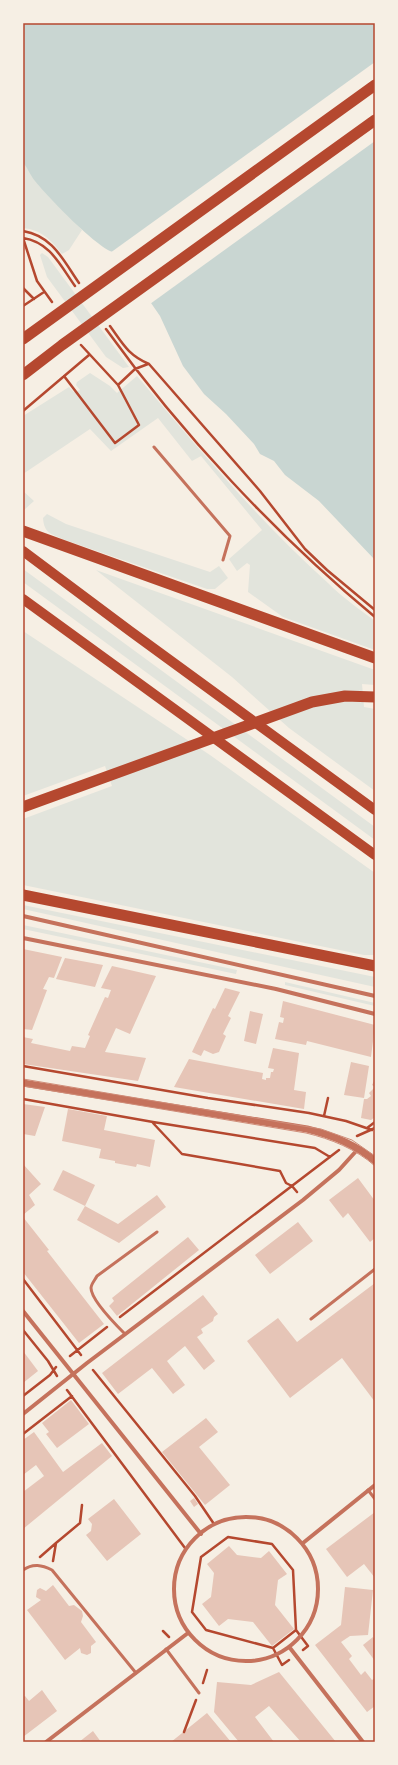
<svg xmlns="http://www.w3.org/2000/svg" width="398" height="1765" viewBox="0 0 398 1765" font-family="'Crimson Pro',serif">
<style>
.green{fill:#e2e4dc}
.water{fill:#c9d6d2}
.pier{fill:#f6efe4}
.building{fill:#e6c5b7}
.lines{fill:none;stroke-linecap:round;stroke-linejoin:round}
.path{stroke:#b5482f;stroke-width:2.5}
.service{stroke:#c5725c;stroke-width:3}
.minor{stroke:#c5725c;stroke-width:4}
.tertiary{stroke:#c5725c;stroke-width:7}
.primary{stroke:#b5482f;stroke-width:10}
.trunk{stroke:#b5482f;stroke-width:11}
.tram{stroke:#cf8b77;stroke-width:1}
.neatline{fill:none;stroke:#b5482f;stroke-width:1.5}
</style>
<rect width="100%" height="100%" fill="#f6efe4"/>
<path class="green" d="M23,163l59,67 -13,20 -7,4c-11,-14 -20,-24 -39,-26z
M42,253l6,4 81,110 -6,1 -17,-11 -59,-80 -7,-22z
M90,373l20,13 7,7 20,-17c60,71 122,145 191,207 14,14 31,26 47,38v29l-92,-33 -35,-25 2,-27 -3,-2 -10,8 -8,-12 33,-29 -61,-74 -9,5 -34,-43 -47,33 -21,-22 -67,45v-58l46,-29 5,5 6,-2 -4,-5 1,-3z
M23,491l11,10 -10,9h-1z
M47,514l19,10 144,48 9,-6 9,12 -13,11h-8l-142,-49c-13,-6 -21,-6 -22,-22z
M23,569l352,258v13l-352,-258z
M96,570l279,100v15l-13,-1 2,23 11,2v82l-86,-63 -57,-51z
M23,631l187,124 165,118v82h-11l-341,-70v-66l89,-33 -7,-20 -82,30z
M23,905l352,72v10l-352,-78z
M23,925l29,6 185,39 -1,4 -213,-45z
M285,982l90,21v3l-90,-21z"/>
<path class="water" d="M23,23h352v537l-56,-59 -34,-26 -11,-14 -14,-7 -6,-10 -28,-30 -22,-20 -21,-28 -23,-50 -9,-13 -38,-51c-16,-4 -66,-56 -78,-71 -5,-6 -7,-13 -12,-18z"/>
<path class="pier" d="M375,62v79l-225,163 -40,-51z"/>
<path class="building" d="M23,949l39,8 -8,21 -5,-1 -6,12 4,1 -15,40 -9,-1z
M65,958l38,7 -8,22 -39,-8z
M112,966l44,10 -26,58 -14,-6 -11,24 41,6 -8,23 -115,-17v-27l10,2 -2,4 39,8 2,-5 13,2 5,-12 -2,-1 17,-38 3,1 3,-8 -10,-2z
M225,988l15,4 -12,24 3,2 -8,16 3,2 -7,16 -6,2 -9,-4 -3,6 -9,-4 21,-44 2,1z
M283,1001l92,24 -4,32 -64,-16 -1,4 -31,-6 4,-17 4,1 1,-5 -4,-1z
M250,1011l13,3 -7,30 -12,-3z
M273,1048l26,5 -5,37 12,2 -2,17 -130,-22 15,-28 74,14 -1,6 4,1v-2h4l1,-6h2l1,-3 -6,-1z
M351,1062l18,4 -5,32 -20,-3z
M375,1079v38l-4,3 -10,-2 3,-19h3l4,-3 -2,-3 6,-6 -3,-2z
M23,1104l22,3 -10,29 -12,-2z
M68,1109l39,7 -3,14 51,10 -5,27 -13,-3 -1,3 -21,-4v-2l-16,-3 2,-9 -39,-8z
M23,1164l18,20 -12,11 6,10 -12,10z
M63,1170l32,15 -10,21 -32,-16z
M358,1178l17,23v37l-5,4 -22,-29 -5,5 -14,-18z
M157,1195l9,12 -47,36 -42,-23 8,-14 33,18z
M23,1217l26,33 -2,1 57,73 -25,19 -56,-71z
M298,1222l15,19 -43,33 -15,-19z
M188,1237l11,13 -82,66 -8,-10 5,-5 -2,-3z
M375,1283v119l-33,-44 -52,40 -43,-57 31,-23 19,24z
M203,1295l15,19 -4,3 -1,4 -12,8 2,4 -6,4 18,24 -11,9 -19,-24 -18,15 18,24 -12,9 -21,-26 -34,26 -16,-21z
M23,1351l15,20 -15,12z
M71,1400l18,24 -32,24 -11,-14 3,-2 -7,-9z
M206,1418l12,14 -19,15 31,38 -25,20 -43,-53z
M34,1432l29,40 39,-29 10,13 -89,73v-37l21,-16 -8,-11 -13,10v-35z
M194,1498l4,6 -4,3 -4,-6z
M114,1499l27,35 -34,27 -21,-26 5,-4 1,-7 -4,-5z
M375,1512v66l-11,-14 -17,13 -21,-28z
M229,1546l8,9 24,3 8,-7 18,23 -9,6 -3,25 19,24 -22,17 -19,-24 -25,-3 -9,7 -17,-22 9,-7 3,-24 -7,-9z
M53,1585l16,21 5,-1 8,6 1,5 -2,6 15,20 -5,4v7l-4,2 -6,-2 -1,-5 -15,12 -38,-50 14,-10 -5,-3 1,-7 3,-2 6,3z
M345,1587l28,3 -5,45 -18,1 -9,6 11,14 -3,3 12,16 4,-4 7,9 3,-2v28l-8,6 -52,-67 26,-20z
M373,1637l2,3v21l-12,-16z
M279,1672l57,70h-35l-32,-36 -14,11 19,25h-35l-25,-30 3,-30 34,3z
M42,1690l15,21 -34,26v-40l2,-1 4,5z
M207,1713l24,29h-60z
M93,1731l8,11h-22z"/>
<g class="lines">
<path class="path" d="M23,231c30,5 40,29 56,52
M23,238c27,4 37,27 52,48
M23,238l14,43 15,21
M23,288l11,11
M23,306l21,-14
M110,326c13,18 18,29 39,38l111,127 45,58 22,21 48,40
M106,329c75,104 170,206 269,288
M81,345l37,40 17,-16 13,-5
M64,376l51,67 24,-18 -21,-40
M23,411l66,-56
M23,1066l185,32 101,15 37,8 26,9
M23,1099l130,23 162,26 15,9
M324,1116l4,-18
M153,1123l29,31 98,17 6,12 6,3 5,6
M367,1128l8,-6
M357,1136l18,-8
M23,1279l58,76
M120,1317l219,-167
M23,1330l25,31 9,15
M70,1356l37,-29
M93,1370l102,126 19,28
M67,1390l118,158
M23,1396l27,-21 6,-8
M23,1434l49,-38
M40,1557l16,-14
M53,1561l3,-18 24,-20 2,-18
M296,1630l-23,18 -67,-18 -14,-18 9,-55 27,-20 44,7 21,26 3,60 12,16 -5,4
M163,1631l6,6
M273,1648l9,17 7,-5
M203,1683l4,-13
M184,1732l12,-32"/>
<path class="service" d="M154,447l76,89 -7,24
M311,1319l64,-50
M125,1334c-9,-9 -34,-34 -34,-46 0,-4 4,-8 6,-12l60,-44
M368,1490l7,9
M23,1570c10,-7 19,-5 29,0l84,103
M166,1649l33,44"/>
<path class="minor" d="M23,916l352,80
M23,938l253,51 99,25
M23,1311l178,223
M23,1414l64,-51 216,-163 36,-30 19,-21
M174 1589a72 72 0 1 1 144 0a72 72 0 1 1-144 0Z
M303,1543l72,-58
M290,1648l73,94
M46,1742l142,-109"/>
<path class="tertiary" d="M23,1083l284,46c25,6 48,15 68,32"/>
<path class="primary" d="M23,551l107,80 245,179
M23,599l352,256"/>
<path class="trunk" d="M23,339l352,-254
M23,375l39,-30 313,-225
M23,531l352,127
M23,807l289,-105 33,-6 30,1
M23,895l352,71"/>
<path class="tram" d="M23,1079l298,50 31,11 23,16
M23,1086l283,47c25,6 50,16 69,33"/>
</g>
<rect width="398" height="1765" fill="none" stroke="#f6efe4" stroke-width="48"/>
<rect x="24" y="24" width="350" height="1717" class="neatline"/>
</svg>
